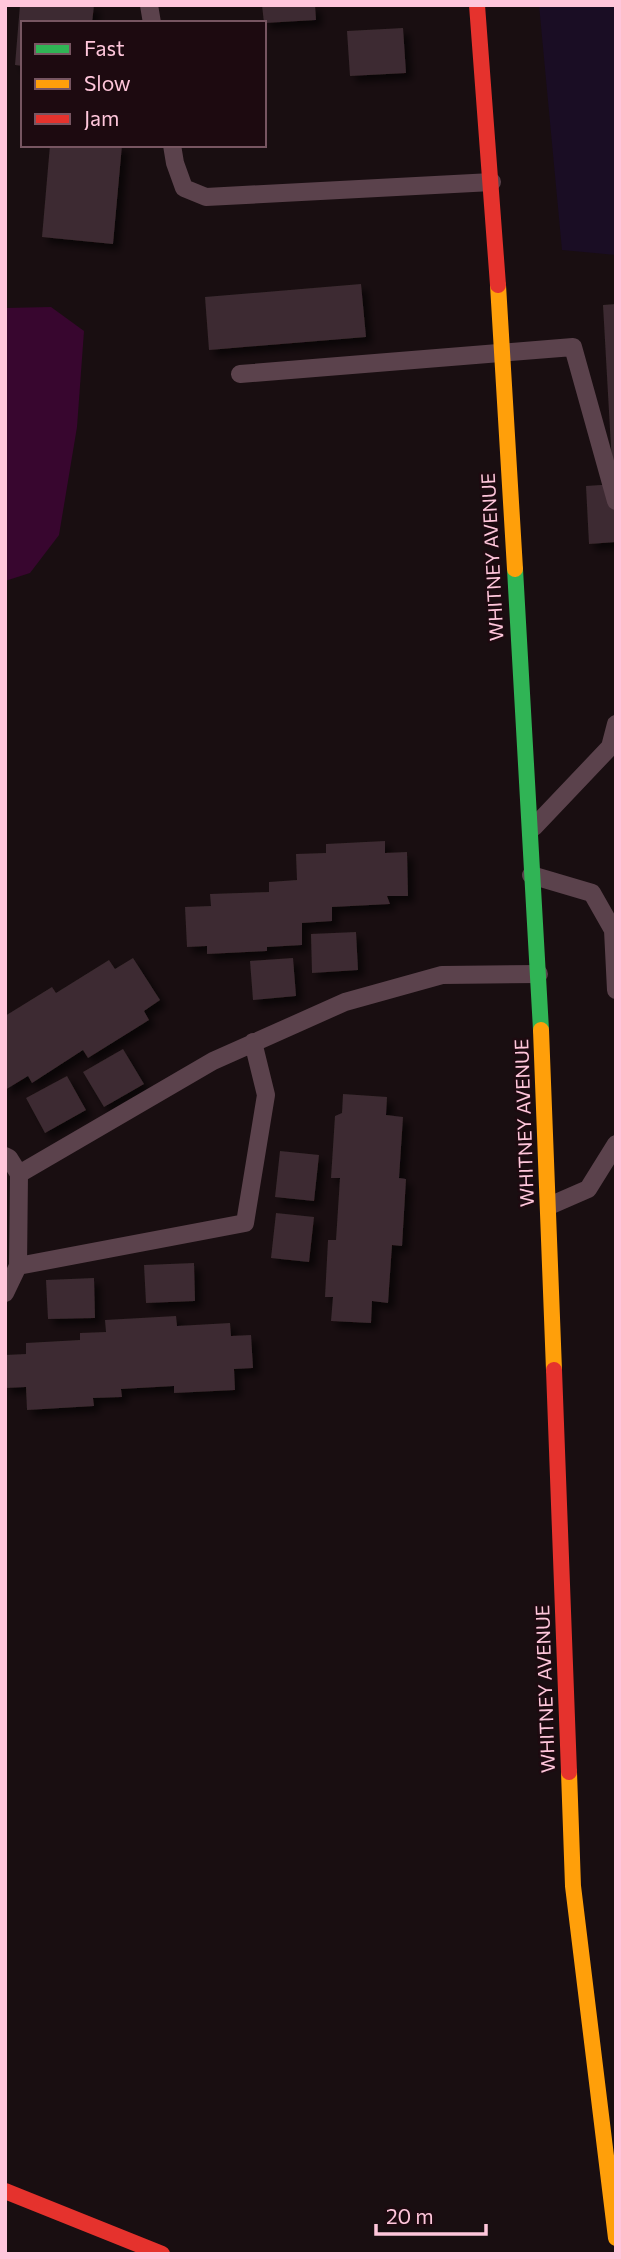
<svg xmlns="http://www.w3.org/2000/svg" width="621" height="2259" viewBox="0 0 621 2259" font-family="Commissioner,sans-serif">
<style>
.green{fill:#1a0d24}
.water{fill:#38062f}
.building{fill:#3c2b30;filter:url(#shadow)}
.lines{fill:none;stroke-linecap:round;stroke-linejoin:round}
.lane{stroke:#5b424c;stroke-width:18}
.fast{stroke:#30b455;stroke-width:16}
.slow{stroke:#ff9f0a;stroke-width:16}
.jam{stroke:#e5322d;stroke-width:16}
.labels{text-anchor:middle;stroke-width:5;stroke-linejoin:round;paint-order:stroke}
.street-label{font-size:19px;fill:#ffc6db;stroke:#1d0a10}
</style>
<defs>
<filter id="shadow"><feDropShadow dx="6" dy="6" stdDeviation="3.5" flood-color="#0009"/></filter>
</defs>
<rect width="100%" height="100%" fill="#190e11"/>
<path class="green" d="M539,5h77v250l-54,-5z"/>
<path class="water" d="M51,307l33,24 -7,96 -18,108 -29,38 -25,8v-273z"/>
<path class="building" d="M20,5h74l-2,18h-69v43l-8,-1z
M262,5h53l1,15 -52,3z
M403,28l3,45 -56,3 -3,-45z
M50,145h72l-9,99 -71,-7z
M361,284l5,53 -157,13 -4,-53z
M616,304v161h-4l-9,-160z
M616,484v58l-27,2 -3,-58z
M385,841v12l22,-1 1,44h-21l3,8 -58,3v14l-30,2v22l-35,2v4l-60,3v-8l-20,1 -2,-40 26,-1 -1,-12 59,-2v-10l28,-2 -1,-26 30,-1v-9z
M356,932l2,38 -46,3 -1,-39z
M133,958l27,42 -16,11 5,9 -61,38 -5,-8 -51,33 -4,-7 -23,14v-74l47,-29 4,6 53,-33 6,9z
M293,958l3,38 -43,4 -3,-39z
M123,1049l21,35 -40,23 -21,-35z
M67,1076l19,34 -41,23 -19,-35z
M343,1094l44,3 -1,18 17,2 -4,61 7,1 -4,67 -10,-1 -4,58 -16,-2 -1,22 -40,-2 2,-24h-8l3,-57h8l4,-62h-9l4,-62 7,-3z
M280,1151l39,4 -5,46 -39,-4z
M276,1213l38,4 -5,45 -38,-4z
M194,1263l1,38 -49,2 -2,-38z
M94,1278l1,40 -47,1 -2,-39z
M176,1316l1,10 53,-3 1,13 20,-1 2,33 -19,1 1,21 -61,3v-7l-53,3 1,8 -29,1 1,8 -67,4 -1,-23 -21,1v-33l21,-1v-11l54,-3v-7l26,-1 -1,-12z"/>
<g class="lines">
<path class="lane" d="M149,5l3,18
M172,145l3,18 9,25 22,9 286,-15
M240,374l333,-27 43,154
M534,827l76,-80 6,-23
M531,875l61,18 21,37 3,60
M253,1042l13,53 -21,128 -227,43 1,-92 194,-113 132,-59 97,-27 97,-1
M5,1156l4,2 10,16
M549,1206l39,-17 28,-45
M5,1293l13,-27"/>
<path class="fast" d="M515,569l26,461"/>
<path class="slow" d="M498,285l17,284
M541,1030l13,340
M569,1772l4,114 43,352"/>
<path class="jam" d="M477,5l21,280
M554,1370l15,402
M5,2191l157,63"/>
</g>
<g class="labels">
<g class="street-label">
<text transform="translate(492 557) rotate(-93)" y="7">WHITNEY AVENUE</text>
<text transform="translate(524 1123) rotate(-92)" y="7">WHITNEY AVENUE</text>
<text transform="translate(545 1689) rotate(-92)" y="7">WHITNEY AVENUE</text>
</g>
</g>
<rect width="621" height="2259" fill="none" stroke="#ffc6db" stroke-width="14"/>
<rect x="21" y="21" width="245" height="126" fill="#1d0a10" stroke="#775561" stroke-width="2"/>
<rect x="35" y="44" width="35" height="10" fill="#30b455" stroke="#775561" stroke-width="2"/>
<text x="84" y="56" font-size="21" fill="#ffc6db">Fast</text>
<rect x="35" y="79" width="35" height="10" fill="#ff9f0a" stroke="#775561" stroke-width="2"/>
<text x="84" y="91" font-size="21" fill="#ffc6db">Slow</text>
<rect x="35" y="114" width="35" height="10" fill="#e5322d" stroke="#775561" stroke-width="2"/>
<text x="84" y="126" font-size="21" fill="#ffc6db">Jam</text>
<path d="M376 2224v10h110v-10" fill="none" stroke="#ffc6db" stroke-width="3.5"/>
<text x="386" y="2224" font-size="21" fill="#ffc6db" stroke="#1d0a10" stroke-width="5" paint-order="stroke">20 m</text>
</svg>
